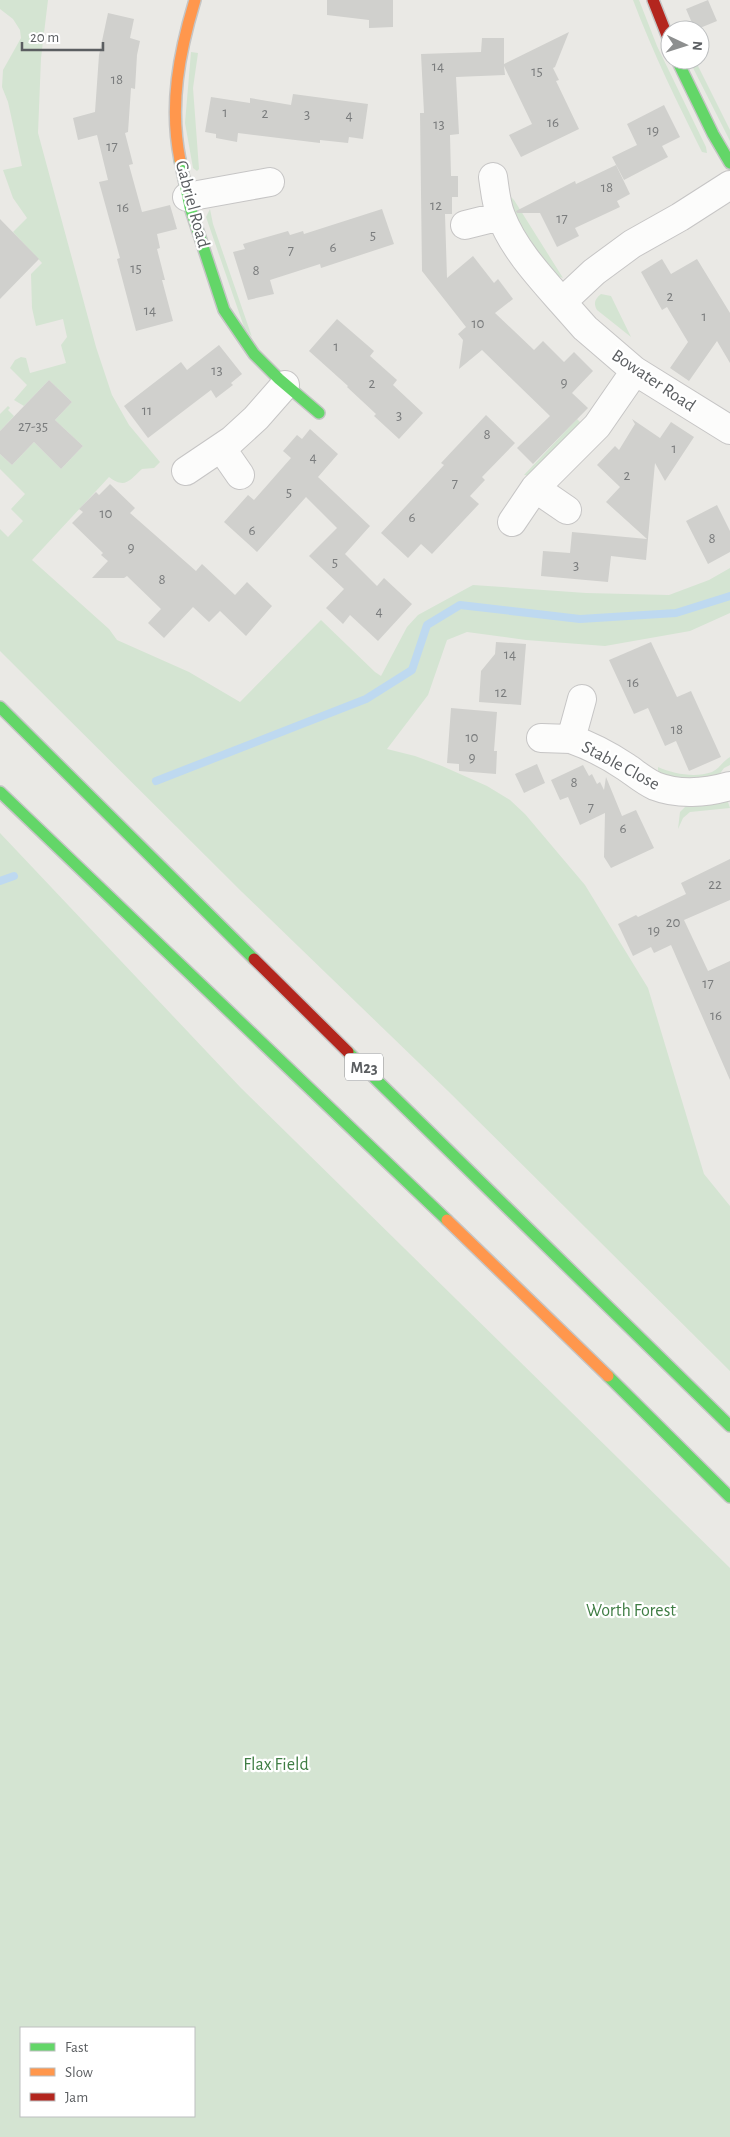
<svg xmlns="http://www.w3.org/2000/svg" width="730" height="2137" viewBox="0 0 730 2137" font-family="'Alegreya Sans',sans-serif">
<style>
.green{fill:#d4e4d2;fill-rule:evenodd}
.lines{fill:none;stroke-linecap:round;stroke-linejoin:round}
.stream{stroke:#bed9f0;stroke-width:8}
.building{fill:#d0d0cd}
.street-casing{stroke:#c6c5c5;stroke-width:30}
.fast-casing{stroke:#c5c5c5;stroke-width:14}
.slow-casing{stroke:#c5c5c5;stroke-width:14}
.jam-casing{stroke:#c5c5c5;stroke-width:14}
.street{stroke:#fcfcfb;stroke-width:28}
.fast{stroke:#63d668;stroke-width:11}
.slow{stroke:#ff974d;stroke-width:11}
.jam{stroke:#b3261e;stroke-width:11}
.labels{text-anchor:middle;stroke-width:4.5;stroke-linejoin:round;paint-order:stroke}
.number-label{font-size:15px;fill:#7a7c7d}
.shield{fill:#fff;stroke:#8c8e90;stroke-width:1}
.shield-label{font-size:16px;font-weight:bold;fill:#5b5e61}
.street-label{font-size:18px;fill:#5b5e61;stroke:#fff}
.park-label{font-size:18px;fill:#3f7d44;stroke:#fff}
</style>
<rect width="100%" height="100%" fill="#eae9e5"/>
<path class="green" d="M0,0h48l-7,58 -3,75 58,214 16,48 17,30 31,37 -6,6 -12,1c-13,12 -17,20 -33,8l-77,83 77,69 8,11 72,32 51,30 81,-82 54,52 6,4 26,-49 11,-12 55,-30 113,8 83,2 40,-15 21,-12v45l-40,18 -85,15 -79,-6 -59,-8 -20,8 -19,55 -41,54 28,7 27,10 45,20 23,14 15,14 60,71 63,103 56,186 26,32v165l-282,-280 -206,-199 -242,-241v-122l8,8 15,-16 -12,-12 14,-15 -25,-25v-15l12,11 22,-23 27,27 22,-23 -28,-26 17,-18 -23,-22 -25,26 -10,-6 13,-15 -17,-17 5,-8 6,-3 5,1 4,15 36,-10 -5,-18 6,-8 -4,-18 -27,7 -4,-18 -1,-34 11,-11 -29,-31 14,-14 -14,-20 -10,-28 19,-4 -14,-64 -6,-15 1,-17 18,-32 -1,-8 -7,-11 -13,-10z
M633,0h6l18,46 49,101 1,6 -5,-1c-25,-50 -49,-99 -69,-152z
M191,52l7,1 -5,35 6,81 -2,2 -4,-3 -8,-45z
M689,60h6l35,70v11z
M506,192l8,8 49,78 -11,-4 -36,-53z
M210,209l3,15 39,113 -8,-10 -38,-110z
M601,294l10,2 20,41 -34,-27c-4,-7 -2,-11 4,-16z
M8,406l2,2 -2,2 6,6 -14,15v-17z
M577,419l4,4 -49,53 -8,-1z
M730,757v8l-6,3 -8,11 -15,2 -43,-5v-9c16,7 37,11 54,5 7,-3 11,-11 18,-15z
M723,800l5,2 2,6 -40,4 -7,6 -5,11 2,-17 7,-7z
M0,833l241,255 489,480v569h-730zM21,2028h173v88h-173z"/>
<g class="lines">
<path class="stream" d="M156,781l210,-82 46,-29 15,-45 33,-20 120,14 96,-6 54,-17
M0,881l14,-5"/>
</g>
<path class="building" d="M327,0h66v27l-24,1v-8l-42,-5z
M708,0l9,21 -22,9 -9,-21z
M108,13l26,6 -4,19 10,3 -3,14 -2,34 -4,-1 -3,44 -3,1 8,31 -4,1 13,47 28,-7 7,24 -20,5 3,14 -3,1 8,31h-3l11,41 -37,10 -19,-72 3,-1 -21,-76 9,-2 -11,-45 -19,5 -5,-22 22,-6 4,-57z
M569,32l-14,35 -2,1 6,12 -3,1 23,48 -58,28 -12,-22 23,-11 -28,-58 1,9 -49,2 3,57 -9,1 1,41h7v21h-6v17h-7l2,64 26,-22 21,27 4,-4 15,20 -18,14 39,37 9,-9 21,21 10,-10 19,19 -21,22 16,15 -55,56 -16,-16 33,-32 -68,-66 -23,19 4,-29 -5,-6 8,-7 -44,-56 -2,-158h4l-3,-59 60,-2 1,-14h22v26z
M293,94l75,10 -5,35 -14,-2 -1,6 -28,-3v3l-82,-10 -1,9 -21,-4v-4l-11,-2 6,-35 39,6v-5l41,7z
M664,105l16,32 -18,9 6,11 -44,23 -12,-23 25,-12 -10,-21z
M616,165l14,29 -13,7 3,6 -45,21 4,8 -22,11 -17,-34h-23l-1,-2 59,-30 1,3z
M382,209l12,35 -73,24 -1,-4 -50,16 4,14 -26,6 -15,-48 12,-3 -2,-5 45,-13 2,4 13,-4 1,3z
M0,219l39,40 -39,40z
M662,259l9,15 26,-15 33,54v50l-13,-22 -28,40 -19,-13 18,-26 -21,-35 -5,3 -21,-38z
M337,319l37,32 -4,5 27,24 -4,5 30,28 -24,26 -25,-23 2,-2 -29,-27 1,-1 -39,-35z
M219,345l23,29 -11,9 2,2 -17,13 -5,-8 -63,48 -24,-32 57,-44 6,8z
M49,380l23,22 -17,18 28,26 -22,23 -27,-27 -22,23 -12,-11v-23z
M486,415l29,28 -33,34 3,3 -15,16 9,8 -47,50 -11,-10 -13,14 -27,-25 63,-68 -3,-2z
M632,419l28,19 11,-16 23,15 -29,44 -10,-18 -9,97 -35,-4 -3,26 -67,-6 2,-25 27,2 2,-21 75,7 -41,-37 14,-15 -23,-22 18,-19 4,4 16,-26z
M310,429l28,25 -20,23 52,49 -25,28 32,32 7,-8 28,26 -34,37 -28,-26 -7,9 -17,-16 18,-19 -35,-33 28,-28 -31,-31 -49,55 -33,-30 24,-27 6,5 37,-42 -8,-7 14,-16 5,4z
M110,484l25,24 -5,5 66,58 6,-7 33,31 12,-13 25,24 -26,30 -26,-25 -11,11 -16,-15 -29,31 -16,-15 13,-14 -34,-33 -3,2h-32l16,-17 -7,-6 2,-2 -31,-30 11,-11 -4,-3 17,-17 3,3z
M717,505l13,26v21l-22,12 -22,-43z
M496,642l30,2 -5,61 -42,-3 2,-31 14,-17z
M651,642l26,55 14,-6 30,66 -32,14 -13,-30 -11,5 -17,-38 -14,6 -25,-54z
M451,708l46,4 -3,39h3l-1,23 -37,-3v-7l-12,-1z
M537,764l8,19 -21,10 -9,-19z
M583,765l6,11 3,-2 5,10 3,-2 4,8 2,-13 16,39 14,-6 18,38 -43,20 -7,-11 1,-44 -25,12 -12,-28 -8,3 -9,-20z
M730,859v41l-46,20 24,51 22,-10v119l-59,-135 -17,8 -3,-6 -18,9 -15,-32 18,-9 2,2 48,-23 -5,-11z"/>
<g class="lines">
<g class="street-casing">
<path id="street" d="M493,177c2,13 3,27 8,39 12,32 39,61 61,86
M730,185l-50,32 -48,27 -38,28 -32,30 23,26 50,43 95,59
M187,197l83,-15
M465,225l36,-9
M222,449l18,26
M186,471l46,-31 24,-22 29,-33
M535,488l32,22
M512,522l23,-34 62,-62 38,-55
M541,738l30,1 11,-40
M571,739c20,7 37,16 55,28 9,6 18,14 29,19 23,9 51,7 75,0"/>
</g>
<g class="fast-casing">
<path id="fast" d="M677,60l36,74 17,29
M180,160l10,47 34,103 30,44 25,25 40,34
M0,707l254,252
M0,792l447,428
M348,1052l382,374
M608,1376l122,121"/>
</g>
<g class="slow-casing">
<path id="slow" d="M180,160c-11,-55 -1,-107 15,-160
M447,1220l161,156"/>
</g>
<g class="jam-casing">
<path id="jam" d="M653,0l17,43
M254,959l94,93"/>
</g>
<use href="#street" class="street"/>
<use href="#fast" class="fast"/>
<use href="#slow" class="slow"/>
<use href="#jam" class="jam"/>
</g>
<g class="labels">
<g class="number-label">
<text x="438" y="71">14</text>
<text x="537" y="76">15</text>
<text x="117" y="84">18</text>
<text x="225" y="117">1</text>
<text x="265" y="118">2</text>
<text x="307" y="119">3</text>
<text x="349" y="120">4</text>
<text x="553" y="127">16</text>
<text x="439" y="129">13</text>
<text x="653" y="135">19</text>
<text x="112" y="151">17</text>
<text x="607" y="192">18</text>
<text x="436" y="210">12</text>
<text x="123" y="212">16</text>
<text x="562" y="223">17</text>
<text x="373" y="240">5</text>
<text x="333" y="252">6</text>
<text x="291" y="255">7</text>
<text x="136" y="273">15</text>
<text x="256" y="275">8</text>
<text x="670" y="301">2</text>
<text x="150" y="315">14</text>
<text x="704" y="321">1</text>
<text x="478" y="328">10</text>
<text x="336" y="351">1</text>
<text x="217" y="375">13</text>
<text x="564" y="387">9</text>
<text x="372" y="388">2</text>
<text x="147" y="415">11</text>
<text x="399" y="420">3</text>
<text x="33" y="431">27-35</text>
<text x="487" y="439">8</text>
<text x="674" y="453">1</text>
<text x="313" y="462">4</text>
<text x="627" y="480">2</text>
<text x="455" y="488">7</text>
<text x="289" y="497">5</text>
<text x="106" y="518">10</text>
<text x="412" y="522">6</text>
<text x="252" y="535">6</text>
<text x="712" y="543">8</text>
<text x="131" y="552">9</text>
<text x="335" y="567">5</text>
<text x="576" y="570">3</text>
<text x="162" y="584">8</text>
<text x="379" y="616">4</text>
<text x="510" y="659">14</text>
<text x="633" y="687">16</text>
<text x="501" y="697">12</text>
<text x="677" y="734">18</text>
<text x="472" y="742">10</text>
<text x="472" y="762">9</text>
<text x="574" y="787">8</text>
<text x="591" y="812">7</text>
<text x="623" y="833">6</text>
<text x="715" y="889">22</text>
<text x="673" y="927">20</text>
<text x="654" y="935">19</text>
<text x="708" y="988">17</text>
<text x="716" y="1020">16</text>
</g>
<rect class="shield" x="345" y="1053.5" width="38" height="27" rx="4"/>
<g class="shield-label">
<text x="364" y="1073">M23</text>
</g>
<g class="street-label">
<text transform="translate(193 204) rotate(75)" y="6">Gabriel Road</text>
<text transform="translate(654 380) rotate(34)" y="6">Bowater Road</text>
<text transform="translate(621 765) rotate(28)" y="6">Stable Close</text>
</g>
<g class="park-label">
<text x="631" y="1616">Worth Forest</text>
<text x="276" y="1770">Flax Field</text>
</g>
</g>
<rect x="20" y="2027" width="175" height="90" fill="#ffffff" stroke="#bdbfc0"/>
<rect x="30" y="2043" width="25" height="8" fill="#63d668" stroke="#bdbfc0"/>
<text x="65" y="2052" font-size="15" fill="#5b5e61">Fast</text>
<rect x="30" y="2068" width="25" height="8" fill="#ff974d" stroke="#bdbfc0"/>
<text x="65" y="2077" font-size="15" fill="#5b5e61">Slow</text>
<rect x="30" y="2093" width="25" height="8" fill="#b3261e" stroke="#bdbfc0"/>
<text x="65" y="2102" font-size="15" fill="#5b5e61">Jam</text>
<g transform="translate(685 45) rotate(94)"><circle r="24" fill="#ffffff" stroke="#bdbfc0"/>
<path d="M0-4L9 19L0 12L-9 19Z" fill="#8d8f8f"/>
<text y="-8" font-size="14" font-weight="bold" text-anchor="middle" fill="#5b5e61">N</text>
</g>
<path d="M22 42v8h81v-8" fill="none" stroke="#5b5e61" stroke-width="2.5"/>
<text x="30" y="42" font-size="15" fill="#5b5e61" stroke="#ffffff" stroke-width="4" paint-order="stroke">20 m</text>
</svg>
